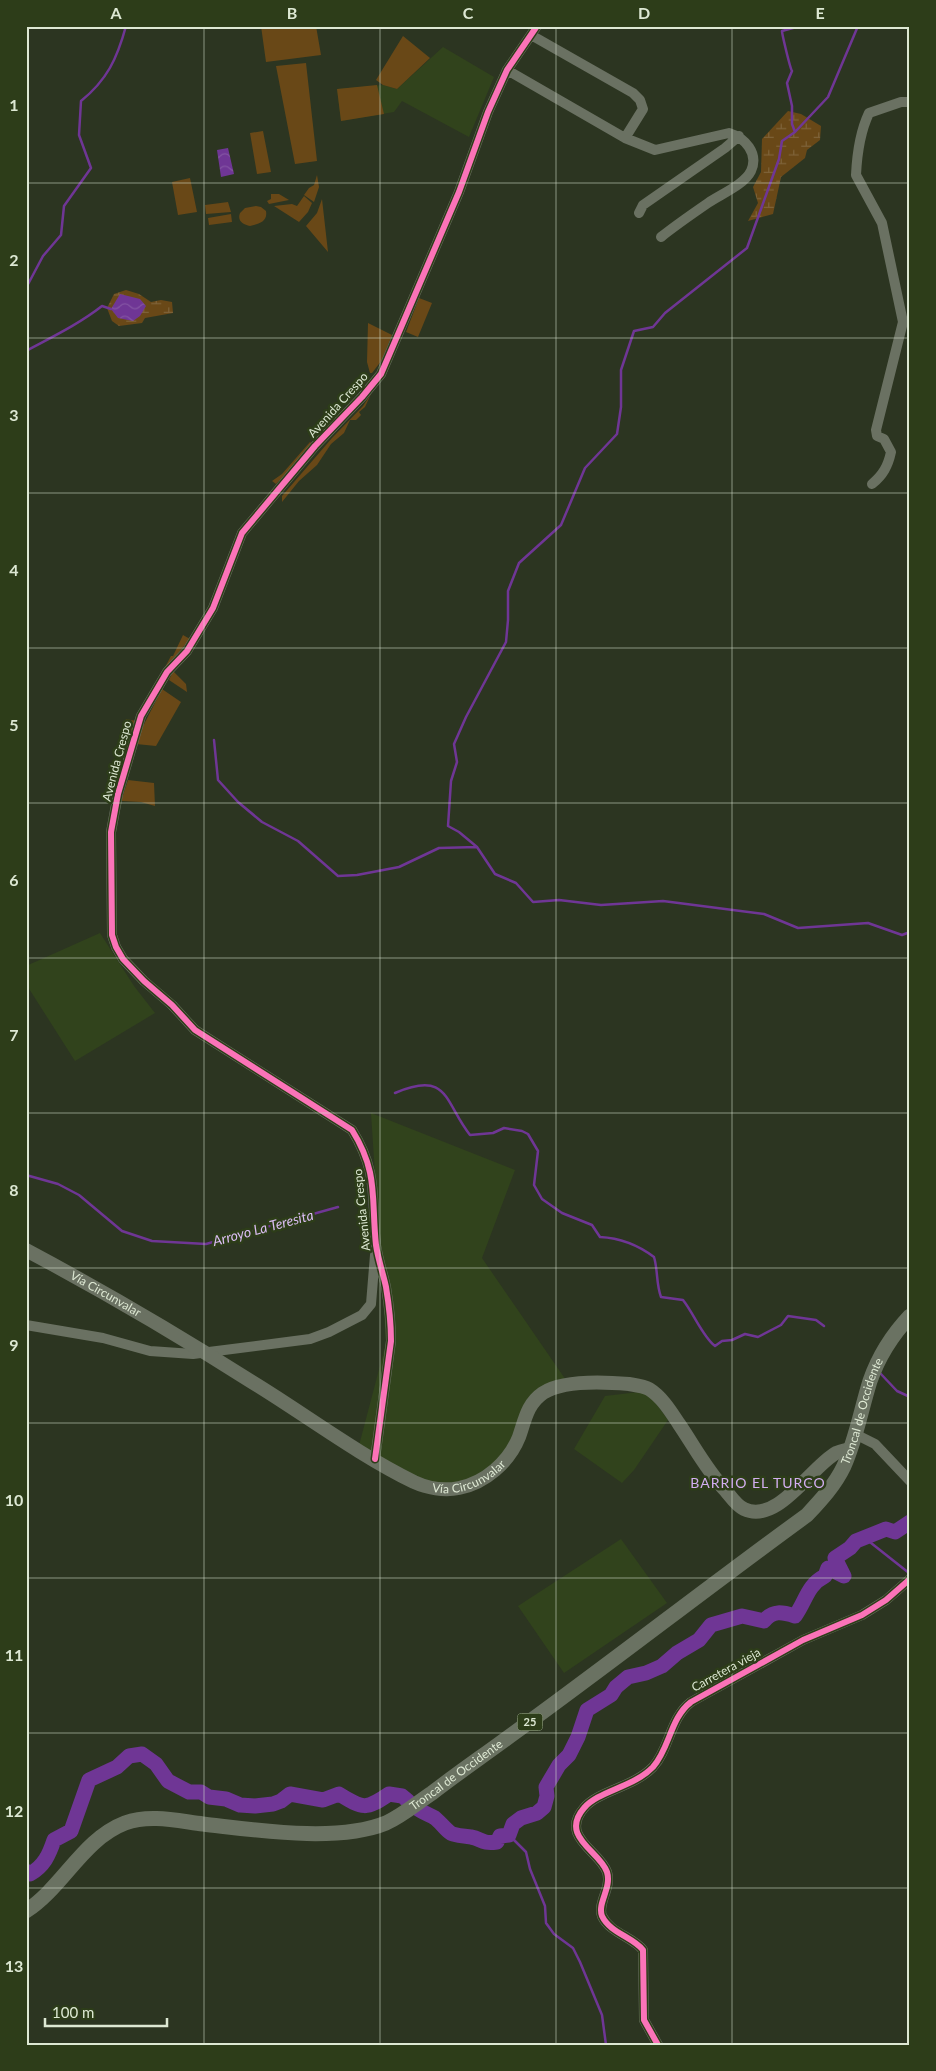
<svg xmlns="http://www.w3.org/2000/svg" width="936" height="2071" viewBox="0 0 936 2071" font-family="Lato,sans-serif">
<style>
.built{fill:#31431c}
.green{fill:#694817}
.wetland{fill:url(#wetland-marsh)}
.water{fill:url(#water-waves)}
.lines{fill:none;stroke-linecap:round;stroke-linejoin:round}
.stream{stroke:#6f3695;stroke-width:2.5}
.river{stroke:#6f3695;stroke-width:15}
.minor{stroke:#6a7162;stroke-width:10}
.secondary{stroke:#6a7162;stroke-width:14}
.primary{stroke:#6a7262;stroke-width:15}
.cycleway-casing{stroke:#2d3d19;stroke-width:9}
.cycleway{stroke:#fb73b8;stroke-width:6}
.grid{fill:none;stroke:#dde8d3;stroke-width:1;stroke-opacity:0.55}
.labels{text-anchor:middle;stroke-width:5;stroke-linejoin:round;paint-order:stroke}
.shield{fill:#2d3d19;stroke:#a8b59b;stroke-width:1}
.shield-label{font-size:11px;font-weight:bold;fill:#dde8d3}
.street-label{font-size:12px;fill:#dde8d3;stroke:#2d3d19}
.water-label{font-size:14px;font-style:italic;fill:#dabdf2;stroke:#2d3d19}
.neighbourhood-label{font-size:14px;letter-spacing:1px;fill:#d3aef1;stroke:#2d3d19}
.neatline{fill:none;stroke:#dde8d3;stroke-width:2}
.grid-label{font-size:16px;text-anchor:middle;font-weight:bold;fill:#dde8d3}
</style>
<defs>
<pattern id="wetland-marsh" width="20" height="14" patternUnits="userSpaceOnUse" patternTransform="scale(1.25)"><rect width="20" height="14" fill="#694817"/><path d="M1 5h8M5 5V1M11 12h8M15 12V8" fill="none" stroke="#7e6238"/></pattern>
<pattern id="water-waves" width="16" height="10" patternUnits="userSpaceOnUse" patternTransform="scale(1.25)"><rect width="16" height="10" fill="#6f3695"/><path d="M0 5q4-4 8 0t8 0" fill="none" stroke="#8353a3"/></pattern>
</defs>
<rect width="100%" height="100%" fill="#2c3521"/>
<path class="built" d="M443,47l51,30 -25,60 -67,-36 -8,11 -53,9 -4,-32 46,-4 14,4z
M100,933l34,53 21,27 -80,48 -49,-77v-18z
M371,1113l144,57 -33,88 88,128 -26,3 -28,59 -24,27 -35,13 -28,-2 -72,-33 29,-110z
M647,1391l21,29 -34,50 -12,13 -48,-34 31,-53z
M621,1539l46,64 -103,70 -46,-67z"/>
<path class="green" d="M261,26h55l5,29 -55,7z
M403,36l27,22 -33,31 -14,-4 -7,-5z
M306,63l11,98 -22,3 -19,-98z
M377,85l7,29 -43,7 -4,-32z
M263,131l8,41 -14,2 -7,-41z
M317,175l2,12 -5,15 -10,-7 5,-7 5,-3z
M190,178l7,34 -19,3 -6,-33z
M271,194h8l10,6 -20,4 -2,-3 4,-2z
M304,196l8,7 -4,9 -9,10 -25,-16 18,-2 5,2z
M322,199l6,53 -22,-26 11,-13z
M228,202l3,10 -25,2 -1,-9z
M256,206l5,1 5,4c2,11 -8,13 -16,15 -7,-2 -13,-5 -10,-13l5,-5z
M231,214l1,8 -23,3 -1,-7z
M419,298l13,5 -14,34 -12,-5z
M368,323l24,12 -10,25 -10,13h-2l-3,-11z
M371,394l-6,13 -6,5 2,3 -5,5h-6l-6,13 -13,11 -14,21 -18,16 -17,21v-6l50,-58 31,-32z
M310,442l3,3 -37,39 -4,-3 10,-7z
M183,635l7,4 -27,32 8,-15h2z
M173,671l13,13 1,8 -18,-12z
M162,689l19,13 -25,44 -20,-2 3,-10z
M126,719l10,2 -10,24 -8,-1z
M128,780l26,3 1,23 -14,-4 -20,-1z"/>
<path class="wetland" d="M788,111l13,3 20,12 -1,14 -13,10 -2,8 -24,19 -8,37 -25,7 10,-18 -5,-16 8,-15 1,-33z
M126,290l13,4 12,8 10,-2 11,2 1,11 -28,5 -3,5 -23,3 -7,-5 -5,-13 7,-14z"/>
<path class="water" d="M228,148l6,26 -13,3 -4,-27z
M120,294l20,5 6,7 -6,10 -7,5 -15,-3 -7,-9z"/>
<g class="lines">
<path class="stream" d="M800,26l-18,5c0,3 8,37 10,40l-5,12 5,23v18l3,8 -13,9 -3,18 -32,89 -82,65 -12,14 -19,4 -13,39v37l-4,27 -32,34 -24,57 -42,38 -11,28v29l-2,22 -40,75 -12,27 3,18 -6,19 -3,45 11,6 18,15 18,27 21,9 17,19 26,-2 42,5 62,-4 101,13 34,14 70,-5 34,12 8,-3
M795,132l33,-35 30,-71
M26,288l17,-32 18,-21 3,-29 27,-38 -12,-33 2,-34c26,-21 36,-42 45,-75
M26,351c26,-14 53,-27 76,-45l9,3
M214,740l4,40 20,22 24,20 36,19 40,35 19,-1 42,-8 40,-19 38,-1
M395,1093c54,-23 49,9 75,42l23,-2 11,-5 18,3 6,3 10,17 -4,34 8,14 20,14 30,12 8,12c20,1 38,8 54,20 4,13 2,27 7,40l22,3c11,14 20,37 32,46l7,-5 10,-1 13,-6 13,3 23,-12 7,-9 28,4 8,6
M26,1175l32,9 21,11 43,36 30,10 54,3 132,-37
M880,1373l17,18 13,6
M866,1539l43,34
M509,1835l17,17 4,17 15,37 1,17 8,11 19,14 7,14 22,53 4,30"/>
<path class="river" d="M418,1809c6,4 12,6 17,9 18,16 9,16 36,19 11,2 10,7 26,5l3,-6 9,-1 4,-11 8,-6 16,-5 7,-6 3,-11 -1,-9 13,-22 10,-10 9,-18 9,-27 24,-15 5,-8 12,-10 18,-4 16,-7 15,-13 22,-13 12,-15 31,-9 22,5c9,-11 18,-9 31,-5 11,-15 12,-31 30,-40l3,-8 16,8 -9,-18 15,-10 6,-7 30,-12 9,3 15,-10
M26,1871l4,3c14,-8 19,-19 24,-34l17,-9 18,-51 28,-13 12,-11 13,-2 14,10 12,17 21,11h12l8,5 17,2 14,6 15,1 18,-2 8,-3 9,-7 33,6 16,-6c24,15 27,16 50,0l13,2 6,5"/>
<path class="minor" d="M531,35l102,58 7,7 3,9 -18,29
M507,70l118,68 30,12 74,-17c16,5 30,20 22,38 -7,14 -30,23 -43,32 -16,11 -32,22 -47,34
M639,213l4,-8 82,-57 14,-12
M872,484c11,-9 16,-18 19,-32l-7,-13 -7,-3 -1,-6 27,-108 -21,-99 -26,-48c1,-21 4,-43 13,-62l32,-11h9
M26,1325l77,13 47,13 43,3 117,-15 19,-7 33,-17 9,-11 4,-49
M855,1434l20,10 35,37
M375,1459l16,-118c0,-18 -2,-36 -5,-54 -3,-14 -8,-28 -10,-42 -5,-46 3,-72 -24,-115l-157,-100 -23,-25 -28,-24 -21,-22 -7,-12 -4,-12 -1,-103 7,-38 23,-78 26,-44 20,-21 26,-43 29,-75 73,-87 47,-49 19,-23 78,-182 29,-80 19,-42 30,-44
M658,2045l-14,-25 -1,-70c-10,-13 -33,-17 -41,-34 -5,-13 10,-28 5,-44 -7,-21 -48,-35 -23,-64 14,-17 50,-21 69,-41 17,-19 17,-49 38,-65l112,-62 59,-25 24,-15 24,-21"/>
<path class="secondary" id="s1" d="M26,1250c77,41 152,85 226,132 54,33 105,72 162,100 13,6 30,9 45,6 26,-5 50,-26 60,-51 6,-17 8,-33 24,-44 20,-13 63,-11 86,-9 6,1 15,2 20,5 13,8 22,23 30,35 15,22 28,47 47,67 5,6 11,15 18,18 33,16 67,-42 92,-56 4,-2 10,-3 14,-4"/>
<path class="primary" id="s2" d="M26,1911c37,-24 57,-72 99,-88 25,-9 53,-2 78,1 53,6 134,19 183,-1 17,-8 31,-20 46,-30 22,-17 45,-33 67,-49 104,-75 205,-154 308,-229 14,-15 28,-30 37,-49 12,-27 17,-56 26,-85 8,-23 23,-47 40,-65"/>
<g class="cycleway-casing">
<path id="cycleway" d="M375,1459l16,-118c0,-18 -2,-36 -5,-54 -3,-14 -8,-28 -10,-42 -5,-46 3,-72 -24,-115l-157,-100 -23,-25 -28,-24 -21,-22 -7,-12 -4,-12 -1,-103 7,-38 23,-78 26,-44 20,-21 26,-43 29,-75 73,-87 47,-49 19,-23 78,-182 29,-80 19,-42 30,-44
M658,2045l-14,-25 -1,-70c-10,-13 -33,-17 -41,-34 -5,-13 10,-28 5,-44 -7,-21 -48,-35 -23,-64 14,-17 50,-21 69,-41 17,-19 17,-49 38,-65l112,-62 59,-25 24,-15 24,-21"/>
</g>
<use href="#cycleway" class="cycleway"/>
</g>
<path class="grid" d="M204,26v2019M380,26v2019M556,26v2019M732,26v2019M26,183h884M26,338h884M26,493h884M26,648h884M26,803h884M26,958h884M26,1113h884M26,1268h884M26,1423h884M26,1578h884M26,1733h884M26,1888h884"/>
<g class="labels">
<rect class="shield" x="517.5" y="1713.5" width="25" height="17" rx="4"/>
<g class="shield-label">
<text x="530" y="1726">25</text>
</g>
<g class="street-label">
<text transform="translate(338 405) rotate(-48)" y="4">Avenida Crespo</text>
<text transform="translate(117 761) rotate(-75)" y="4">Avenida Crespo</text>
<text transform="translate(362 1210) rotate(-96)" y="4">Avenida Crespo</text>
<text dy="4" stroke="none"><textPath href="#s1" startOffset="91">Vía Circunvalar</textPath></text>
<text dy="4" stroke="none"><textPath href="#s2" startOffset="1038">Troncal de Occidente</textPath></text>
<text dy="4" stroke="none"><textPath href="#s1" startOffset="511">Vía Circunvalar</textPath></text>
<text transform="translate(726 1670) rotate(-29)" y="4">Carretera vieja</text>
<text dy="4" stroke="none"><textPath href="#s2" startOffset="482">Troncal de Occidente</textPath></text>
</g>
<g class="water-label">
<text transform="translate(263 1228) rotate(-15)" y="5">Arroyo La Teresita</text>
</g>
<g class="neighbourhood-label">
<text x="758" y="1488">BARRIO EL TURCO</text>
</g>
</g>
<rect width="936" height="2071" fill="none" stroke="#2d3d19" stroke-width="55"/>
<path d="M45 2018v8h122v-8" fill="none" stroke="#dde8d3" stroke-width="2.5"/>
<text x="52" y="2018" font-size="15" fill="#dde8d3" stroke="#2d3d19" stroke-width="4" paint-order="stroke">100 m</text>
<rect x="28" y="28" width="880" height="2016" class="neatline"/>
<g class="grid-label">
<text x="116" y="19">A</text>
<text x="292" y="19">B</text>
<text x="468" y="19">C</text>
<text x="644" y="19">D</text>
<text x="820" y="19">E</text>
<text x="14" y="111">1</text>
<text x="14" y="266">2</text>
<text x="14" y="421">3</text>
<text x="14" y="576">4</text>
<text x="14" y="731">5</text>
<text x="14" y="886">6</text>
<text x="14" y="1041">7</text>
<text x="14" y="1196">8</text>
<text x="14" y="1351">9</text>
<text x="14" y="1506">10</text>
<text x="14" y="1661">11</text>
<text x="14" y="1817">12</text>
<text x="14" y="1972">13</text>
</g>
</svg>
